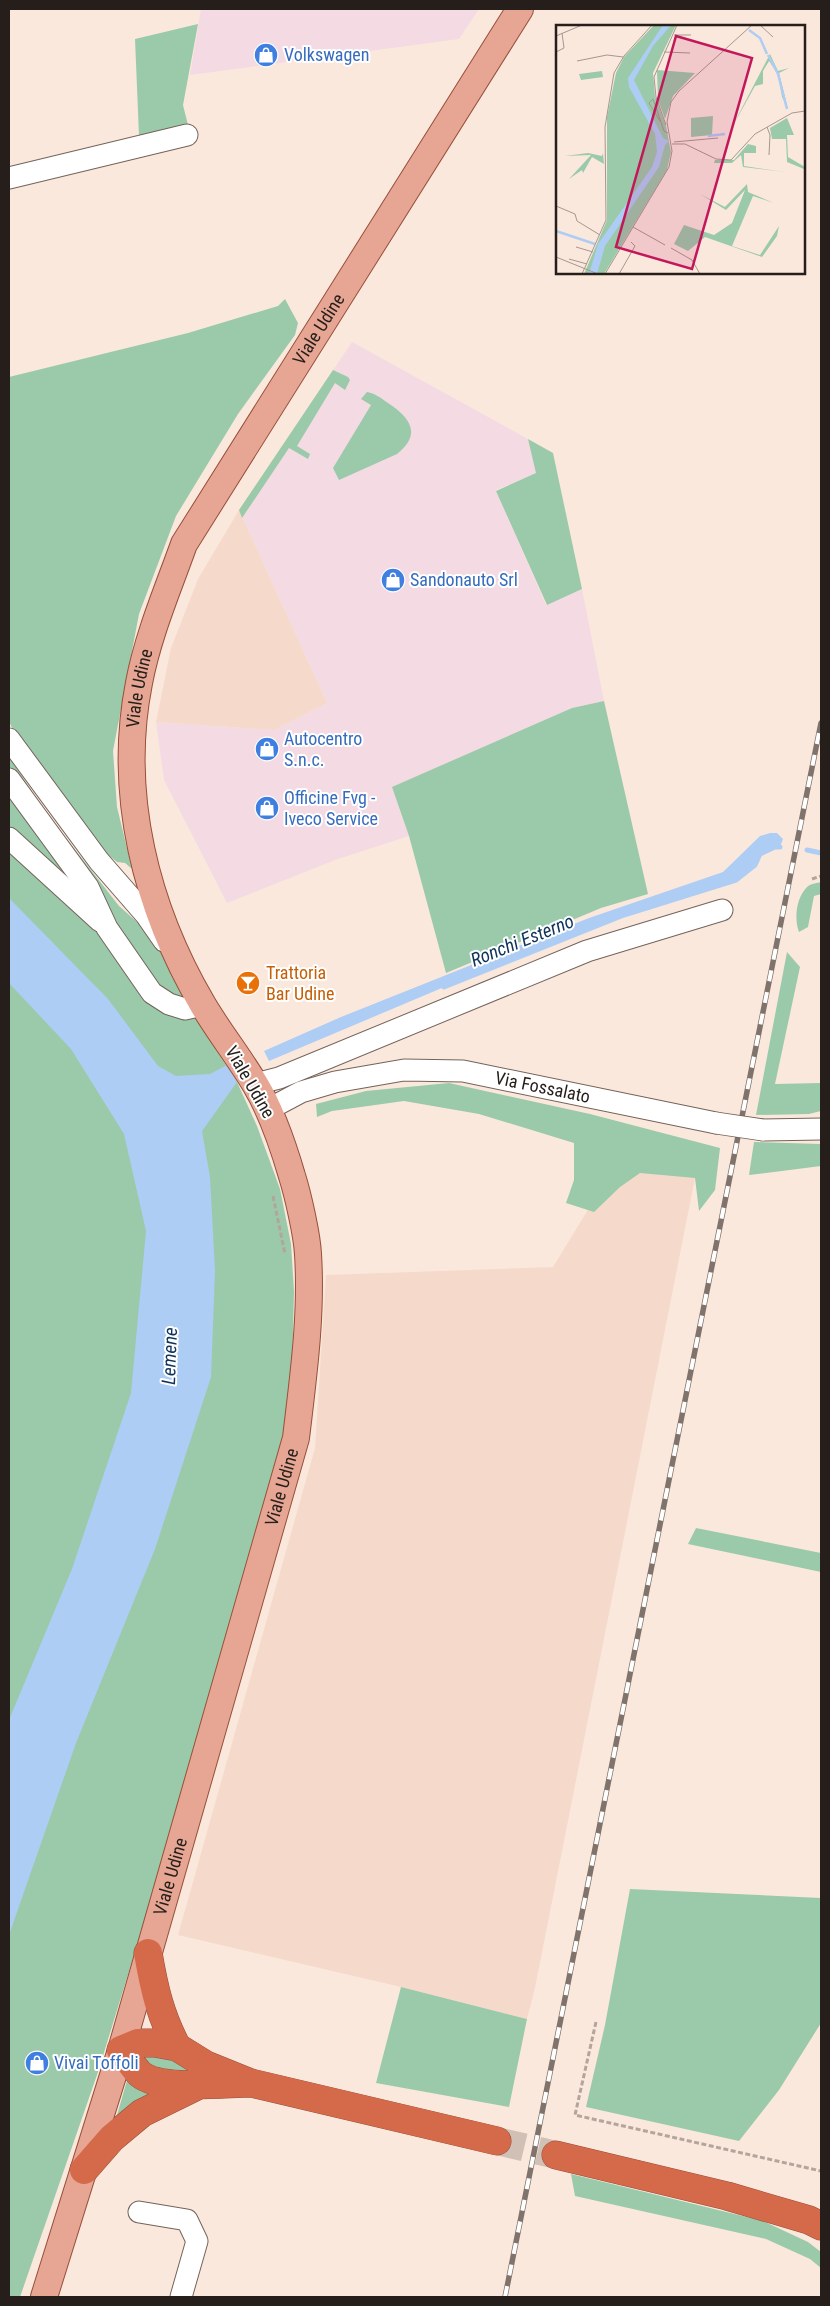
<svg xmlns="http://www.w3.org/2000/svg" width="830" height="2306" viewBox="0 0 830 2306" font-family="'Roboto Condensed',sans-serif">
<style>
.commercial{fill:#f4dae2}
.built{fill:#f5dacb}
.green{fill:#9acaaa}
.water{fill:#aecdf4}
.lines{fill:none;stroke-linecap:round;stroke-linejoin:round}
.stream{stroke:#aecdf4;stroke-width:5}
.highway-tunnel{stroke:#d0c0b6;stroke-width:28;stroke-dasharray:28 14;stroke-linecap:butt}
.minor-casing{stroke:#74635a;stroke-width:23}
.major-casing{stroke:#974f3a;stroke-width:28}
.highway-casing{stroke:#974f3a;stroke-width:29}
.path{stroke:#b4a59c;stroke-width:3;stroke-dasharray:5 2.5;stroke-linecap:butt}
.minor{stroke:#fff;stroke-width:21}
.major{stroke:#e6a693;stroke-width:26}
.highway{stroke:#d56a4b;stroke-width:28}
.rail-casing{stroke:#7f736c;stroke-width:5.5}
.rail{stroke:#fff;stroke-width:4;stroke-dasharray:11;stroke-linecap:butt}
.minor-bridge-casing{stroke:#74635a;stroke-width:23;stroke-linecap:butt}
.minor-bridge{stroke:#fff;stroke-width:21}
.labels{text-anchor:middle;stroke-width:4;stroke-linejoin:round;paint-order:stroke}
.shop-label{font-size:18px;fill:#366cbe;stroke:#fff;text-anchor:start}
.street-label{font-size:18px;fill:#251e1a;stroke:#fff}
.food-label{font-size:18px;fill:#c56008;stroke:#fff;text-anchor:start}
.water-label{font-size:19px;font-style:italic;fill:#0f335a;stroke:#fff}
.inset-river{fill:none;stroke:#aecdf4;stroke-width:2.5}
.inset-road{fill:none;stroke:#a5978f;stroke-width:1}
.view{fill:#c2185b;fill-opacity:0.15;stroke:#c2185b;stroke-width:2.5}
.inset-edge{fill:none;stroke:#251e1a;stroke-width:2.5}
</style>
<rect width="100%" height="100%" fill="#fbe8dd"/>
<path class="commercial" d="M201,9h278l-20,30 -269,36z
M352,342l176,97 9,34 -41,17 50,115 36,-16 22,112 -32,7 -179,79 16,49 -74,24 -108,43 -63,-123 -8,-58 118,8 53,-27 -88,-193z"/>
<path class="built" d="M239,510l88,193 -53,27 -118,-8 15,-74 27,-69z
M620,1157l75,21 -160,810 -8,31 -126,-32 -223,-52 137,-487 11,-173 227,-8z"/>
<path class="green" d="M198,24l-15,81 5,20 -49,11 -4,-97z
M285,299l13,24 -3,12 -57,79 -62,102 -37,98 -26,137 4,56 15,62 -7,-6 -8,-1 -28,-22 -75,-107 -5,-12v-344l179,-44 90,-27z
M333,370l15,7 2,3 -5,10 -10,-7 -38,63 13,8 -2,5 -19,-11 -47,70 -3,-8z
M367,392c9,2 14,6 21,11 21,14 35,30 9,51l-58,26 -6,-12 38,-63 -10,-6z
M528,439l25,14 29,136 -35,16 -51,-114 40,-18z
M604,701l44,193 -47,14 -155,65 -37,-137 -17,-49 180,-79z
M9,757l39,58 71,91 35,31 16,27 1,11 22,39 44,68 20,44 23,63 11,55 3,47 -2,86 -11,76 -123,424 -60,195 -78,225h-11z
M821,882v12l-7,2 -6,31 -9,5c-5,-13 -3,-34 8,-45 3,-3 10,-4 14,-5z
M787,952l13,15 -25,117 46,-1v28l-12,3 -53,1z
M449,1083l141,31 130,34 -5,42 -16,21 -4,-33 -55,-5 -20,14 -26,25 -28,-9 8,-23v-37l-95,-29 -75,-13 -72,10 -15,6 -1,-13 50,-13z
M754,1142l67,2v22l-72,9z
M696,1528l125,25v19l-133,-28z
M630,1889l191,9v125l-42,67 -40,51 -153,-34 19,-82z
M401,1987l126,32 -18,88 -133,-24z
M158,2052l40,19 -42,2 -22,-15z
M128,2077l32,14 -45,31z
M571,2174l192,47 45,21 13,10v16l-11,-9 -44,-20 -191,-43z"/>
<path class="water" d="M770,833h7l6,6 -3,8h-5l-15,7 -5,11 -19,15 -112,35 -175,70 -180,76 -5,-10 77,-34 248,-99 134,-46 37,-36z
M9,898l99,101 50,67 18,10 34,-2 17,-9 10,17 -35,49 8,46 5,94 -4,106 -56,172 -79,194 -67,192v-215l63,-151 59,-176 15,-162 -22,-97 -53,-85 -62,-66z"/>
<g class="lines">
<path class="stream" d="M807,850l14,3
M444,987l180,-72 112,-35 19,-15 5,-11 15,-7h5"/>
<path class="highway-tunnel" d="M497,2141l59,14"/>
<g class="minor-casing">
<g id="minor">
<path d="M9,178l178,-43"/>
<path d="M9,739l90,122 47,54 18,26"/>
<path d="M9,779l79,108 19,41 45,65 17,11 16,5 18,-4"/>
<path d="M9,838l91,83"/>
<path d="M255,1084l24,-6 308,-127 135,-41"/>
<path id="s1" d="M269,1109l32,-17 34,-10 69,-12 59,1 253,52"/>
<path d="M763,1130l58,-1"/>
<path d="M139,2212l48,8 10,21 -16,56"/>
</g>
</g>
<g class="major-casing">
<g id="major">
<path id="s2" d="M44,2297l77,-247 175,-612c7,-60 16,-122 12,-184 -1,-19 -10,-59 -16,-78 -9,-31 -20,-64 -37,-92 -16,-27 -36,-52 -52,-79 -57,-97 -86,-211 -64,-322 9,-48 29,-94 45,-139l336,-535"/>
</g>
</g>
<g class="highway-casing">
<path id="highway" d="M148,1953c6,35 12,62 29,94
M251,2083c-26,0 -91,8 -111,-9 -7,-7 -13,-17 -19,-24l17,-7h17l22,4 29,18 45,18 246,58
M556,2155l171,41 82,24 12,6
M84,2170l28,-32 30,-25 55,-27"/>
</g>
<path class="path" d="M812,879l9,-3
M273,1196l12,58
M596,2022l-21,93 246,56"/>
<use href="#minor" class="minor"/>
<use href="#major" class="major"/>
<use href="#highway" class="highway"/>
<g class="rail-casing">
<path id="rail" d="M505,2297l316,-1574"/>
</g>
<use href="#rail" class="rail"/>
<g class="minor-bridge-casing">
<path id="minor-bridge" d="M716,1123l47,7"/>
</g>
<use href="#minor-bridge" class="minor-bridge"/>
</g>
<defs>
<g id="shop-disc" transform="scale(1.25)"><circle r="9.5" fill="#3f7fe0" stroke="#fff"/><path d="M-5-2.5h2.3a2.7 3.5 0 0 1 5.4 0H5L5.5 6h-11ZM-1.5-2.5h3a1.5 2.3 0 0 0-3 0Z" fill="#fff"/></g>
<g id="bar-disc" transform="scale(1.25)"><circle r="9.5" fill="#e8710a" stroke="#fff"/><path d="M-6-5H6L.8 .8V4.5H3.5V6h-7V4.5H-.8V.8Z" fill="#fff"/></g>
</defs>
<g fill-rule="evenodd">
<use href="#shop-disc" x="266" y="55"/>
<use href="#shop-disc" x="393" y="580"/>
<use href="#shop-disc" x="267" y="749"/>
<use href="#shop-disc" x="267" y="808"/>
<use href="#bar-disc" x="248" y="983"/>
<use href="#shop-disc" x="37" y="2063"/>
</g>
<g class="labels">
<g class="shop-label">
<text x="284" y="61">Volkswagen</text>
<text x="410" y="586">Sandonauto Srl</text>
<text x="284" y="745">Autocentro<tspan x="284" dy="21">S.n.c.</tspan></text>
<text x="284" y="804">Officine Fvg -<tspan x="284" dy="21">Iveco Service</tspan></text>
<text x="54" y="2069">Vivai Toffoli</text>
</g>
<g class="street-label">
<text dy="6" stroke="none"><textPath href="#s2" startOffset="2089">Viale Udine</textPath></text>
<text dy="6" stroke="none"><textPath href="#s2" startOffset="1684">Viale Udine</textPath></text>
<text transform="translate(250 1082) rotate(60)" y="6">Viale Udine</text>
<text dy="6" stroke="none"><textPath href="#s1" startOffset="282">Via Fossalato</textPath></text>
<text dy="6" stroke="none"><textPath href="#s2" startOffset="844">Viale Udine</textPath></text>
<text dy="6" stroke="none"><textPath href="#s2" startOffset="439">Viale Udine</textPath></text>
</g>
<g class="food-label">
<text x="266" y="979">Trattoria<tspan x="266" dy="21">Bar Udine</tspan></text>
</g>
<g class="water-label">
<text transform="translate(522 940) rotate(-22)" y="7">Ronchi Esterno</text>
<text transform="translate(169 1356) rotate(-88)" y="7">Lemene</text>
</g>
</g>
<g transform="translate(556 25)">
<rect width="249" height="249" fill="#fbe8dd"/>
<path d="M98,0h22l-23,48 2,23 11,30 5,26 -4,18 -63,104h-20l23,-54v-103l9,-44 8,-16zM214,29l8,17 11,-3 -10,5 9,36 -6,-12 -4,-23 -9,-13 -6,10v13l-8,2 -25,45zM101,45l38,3 -22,23 -8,23 -7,-19zM46,46l1,6 -22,3 -2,-6zM157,91l-1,19 -21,2v-19zM231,93l7,17h-7l1,22 17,10 -1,6v-4l-17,-7 -1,-23h-14l-2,-11zM192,119l8,2v7h-12v13l41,6 -42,-5 -2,-12 -9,8h-18l1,-3h19zM32,128l14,3 1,-3 1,11 -12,-7 -9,16 -1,-3 -13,9 22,-24 -26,1zM191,159l1,8 26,11 -21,-7 -21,50 28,9 19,-29 -2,10 -15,21 -57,-20 -17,14 -14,-7 10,-19 30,10 18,-12 13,-33 -19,20 -26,-16 25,13z" fill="#9acaaa"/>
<path d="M107,0h8l-18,21 -19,34 29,58 6,3 -4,4 -6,22 -54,79 -8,28h-8l9,-30 54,-77 5,-15 -2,-18 -26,-47 -1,-9z" fill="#aecdf4"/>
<path class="inset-river" d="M193,5l11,8 7,16M212,30l10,19 9,35M152,111l17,-2M0,206l39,13"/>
<path class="inset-road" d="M204,0l13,12M118,10h17M0,11l26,-11M0,27l8,-4 -2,-15M108,27l26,1M21,36l30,-6 16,2M97,74l11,32 4,2M97,74l-4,4 11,18M110,100l-10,-28 -2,-20 23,-52M211,102l3,8 -1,20M118,117l44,-4M116,119h13l31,15 15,1 24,-26 37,-21 13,-2M0,181l19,8 2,7 23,14M77,202l32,18M20,222l17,5M115,223l21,12 8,14M0,232l42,17M13,234l18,5M26,249l24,-54 -1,-93 9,-54 10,-17 28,-31M49,249l64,-107 3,-16 -5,-29 4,-20 8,-11 73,-66M63,249l16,-28 -4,-4"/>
<path class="view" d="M120,11l76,22 -60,211 -76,-22z"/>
<rect width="249" height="249" class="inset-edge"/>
</g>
<rect width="830" height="2306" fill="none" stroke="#251e1a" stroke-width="20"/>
</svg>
